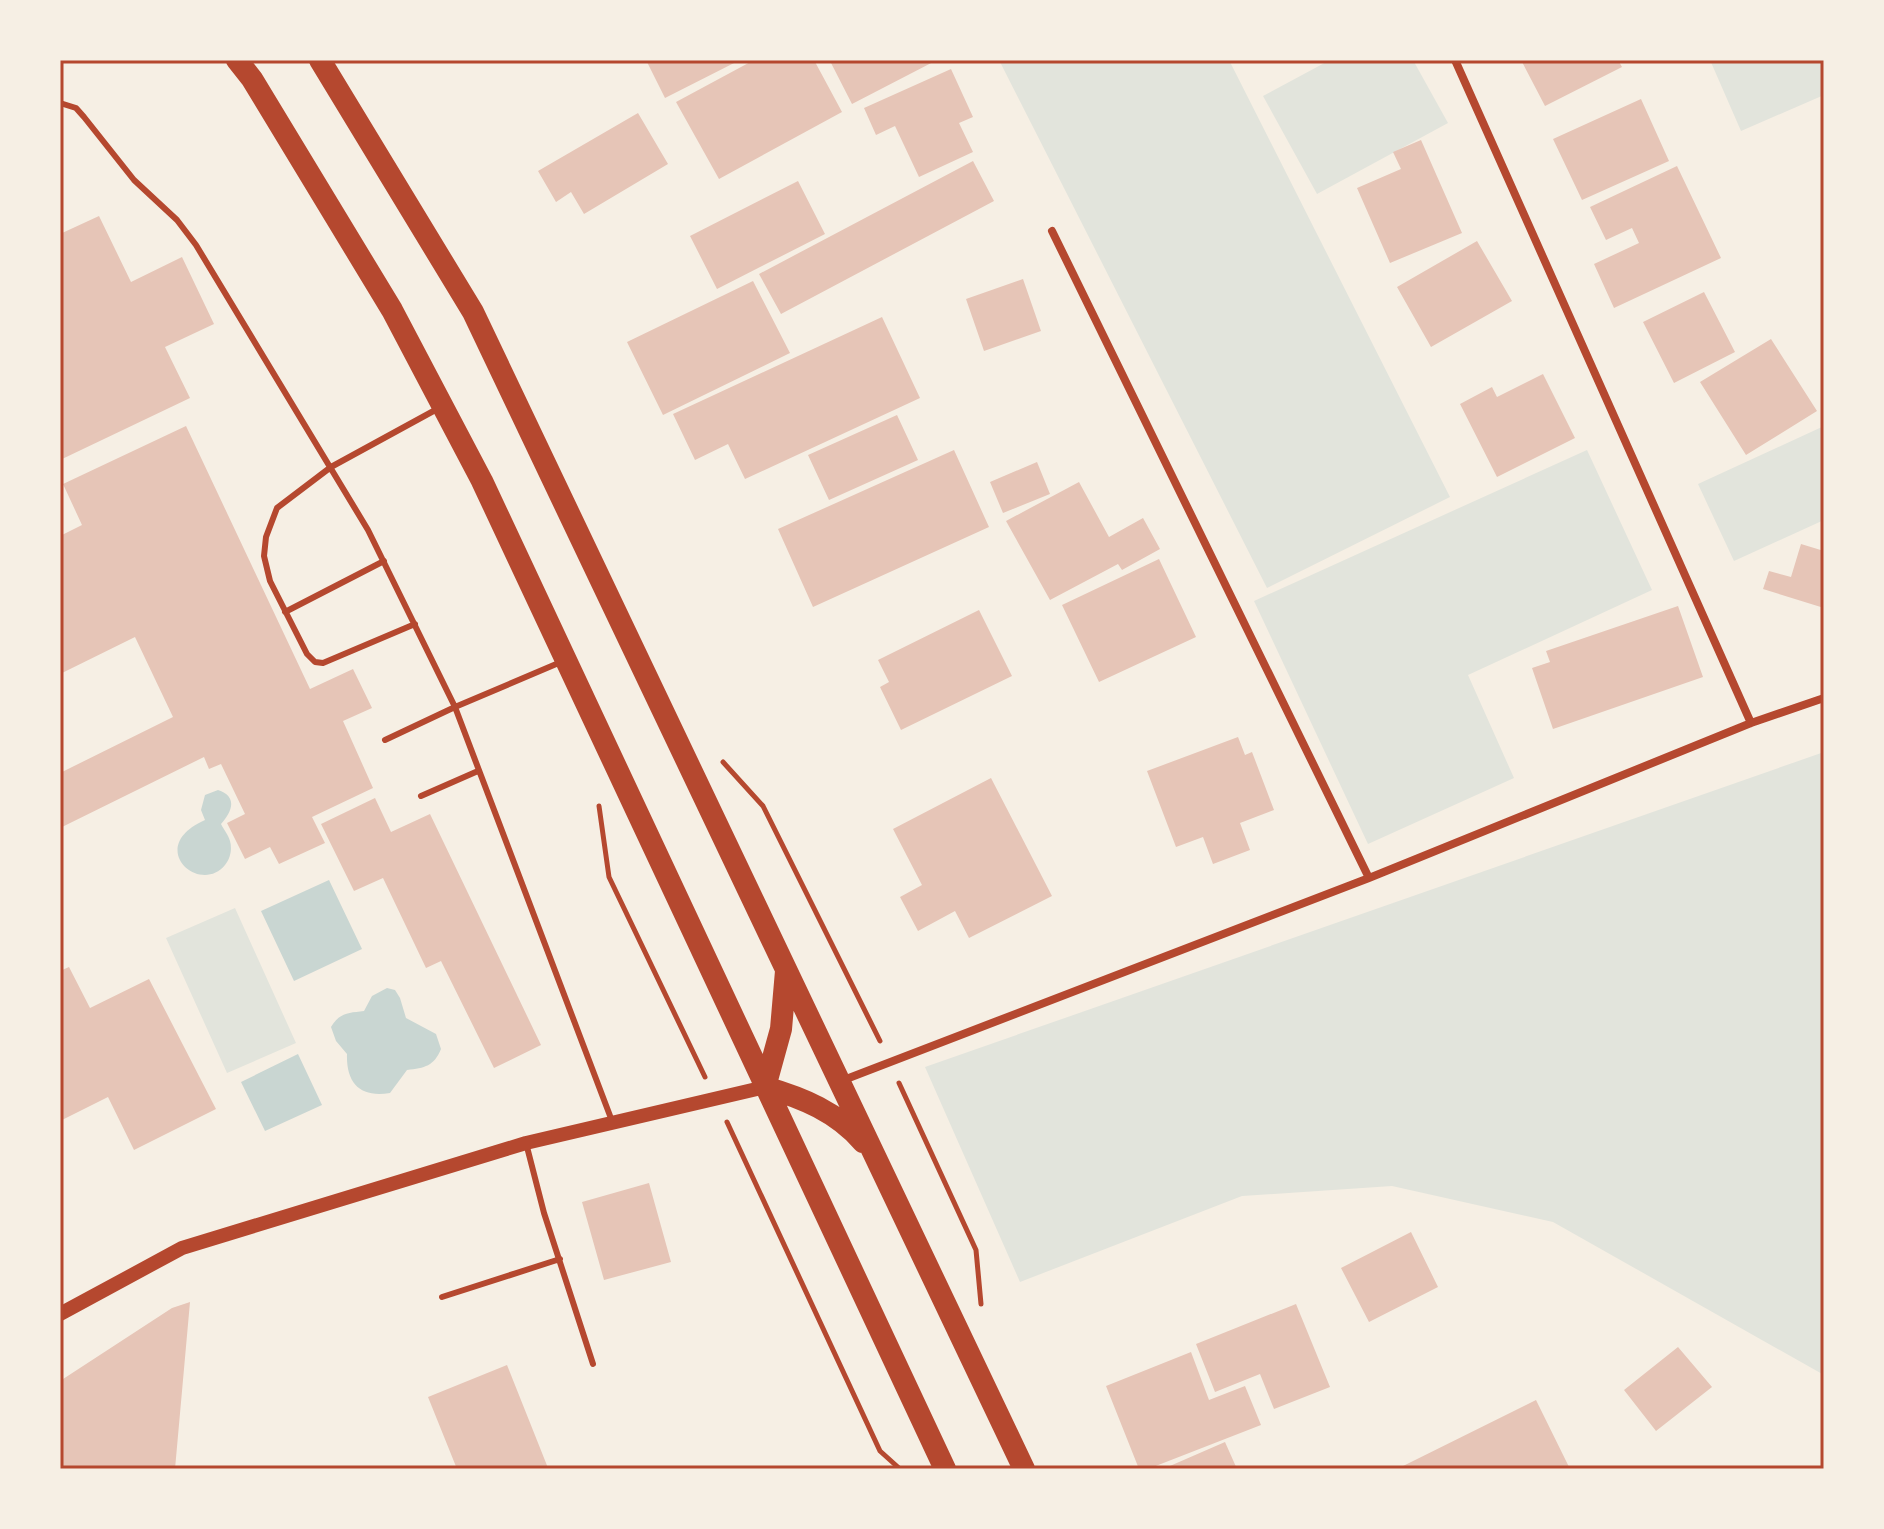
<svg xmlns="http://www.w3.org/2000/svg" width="1884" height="1529" viewBox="0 0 1884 1529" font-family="'Noto Sans',sans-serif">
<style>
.green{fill:#e2e4dc}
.water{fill:#c9d6d2}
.building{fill:#e6c5b7}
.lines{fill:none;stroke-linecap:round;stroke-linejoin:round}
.path{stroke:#b5482f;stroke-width:5}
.service{stroke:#b5482f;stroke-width:6}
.minor{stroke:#b5482f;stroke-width:8}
.tertiary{stroke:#b5482f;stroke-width:14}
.trunk{stroke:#b5482f;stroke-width:22}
.neatline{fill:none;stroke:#b5482f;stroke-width:3}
</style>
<rect width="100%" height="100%" fill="#f6efe4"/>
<path class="green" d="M999,60h230l221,437 -183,91z
M1330,60h83l35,63 -131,71 -54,-98z
M1710,60h114v35l-83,36z
M1824,426v94l-90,41 -36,-77z
M1587,450l65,140 -184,85 46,103 -146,66 -114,-243z
M1824,752v623l-271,-153 -161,-36 -150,10 -222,86 -95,-215z
M235,908l61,135 -69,30 -61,-135z"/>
<path class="water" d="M218,790c21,7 13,23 3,34 3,6 7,10 9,17 2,7 1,17 -5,24 -25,31 -81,-18 -20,-45l-4,-10 4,-15z
M329,880l33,69 -68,32 -33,-70z
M387,988l8,2 5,8 6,20 30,16 5,15c-7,17 -16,19 -34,21l-17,23c-29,5 -44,-9 -43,-39l-11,-13 -5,-14c9,-15 18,-14 33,-16l8,-15z
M298,1054l24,51 -57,26 -24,-49z"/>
<path class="building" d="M646,60h94l-75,38z
M754,60h60l28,52 -123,67 -43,-77z
M937,60l-85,44 -22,-43 2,-1z
M1521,60h97l4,7 -77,39z
M951,69l22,48 -14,6 14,29 -54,25 -24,-51 -19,9 -12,-27z
M1641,99l28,62 -87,39 -29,-61z
M638,113l30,51 -84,50 -13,-22 -15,10 -18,-31z
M1421,140l41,93 -72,30 -33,-75 44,-19 -8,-17z
M973,161l21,40 -213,113 -22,-40z
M1677,166l44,92 -107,50 -20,-44 45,-21 -7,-15 -26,12 -16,-33z
M798,181l27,53 -108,55 -27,-53z
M99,216l32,66 51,-25 32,67 -49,23 25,51 -130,62v-226z
M1477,241l35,60 -81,46 -34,-60z
M1023,279l18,52 -57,20 -18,-52z
M753,281l37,72 -127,62 -36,-73z
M1704,292l31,60 -61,31 -31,-61z
M882,317l38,81 -175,81 -17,-35 -33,16 -22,-46z
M1771,339l46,72 -71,44 -46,-73z
M1543,374l32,64 -78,39 -37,-73 32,-17 5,10z
M897,415l21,45 -89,40 -21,-45z
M186,426l124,263 43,-20 19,39 -29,13 30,67 -61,29 13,26 -46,21 -9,-17 -25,12 -18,-36 18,-9 -24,-50 -12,5 -5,-12 -144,71v-55l113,-56 -38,-80 -75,37v-138l22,-11 -19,-41z
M954,450l35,77 -176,80 -35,-78z
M1037,462l13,32 -47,19 -13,-31z
M1079,482l30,55 34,-19 17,31 -38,21 -4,-6 -68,36 -44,-79z
M1801,544l23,7v57l-61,-19 6,-18 22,6z
M1159,559l37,78 -97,45 -37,-77z
M1678,606l25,71 -150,52 -21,-61 18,-6 -4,-11z
M979,610l33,66 -111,54 -21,-43 9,-5 -11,-22z
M1238,737l7,18 7,-3 22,58 -34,13 10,27 -37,14 -10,-27 -27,10 -29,-76z
M991,778l61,118 -83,42 -14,-27 -37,20 -18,-34 22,-12 -29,-56z
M375,798l16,34 39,-18 111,231 -47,23 -53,-107 -15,7 -43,-90 -29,13 -33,-67z
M69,967l21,41 59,-29 67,130 -82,41 -26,-53 -48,24v-150z
M649,1183l22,79 -67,18 -22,-78z
M1411,1232l27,55 -69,35 -28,-54z
M190,1302l-15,167h-115v-88l112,-73z
M1296,1304l34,83 -56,22 -14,-35 -45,18 -19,-48z
M1678,1347l34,40 -56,44 -32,-41z
M1191,1352l18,48 36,-14 16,39 -113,44h-9l-33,-83z
M507,1365l41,103 -91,1 -29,-72z
M1536,1400l34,69h-173z
M1225,1442l12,27h-74z"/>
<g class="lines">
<path class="path" d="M723,762l40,44 117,235
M599,806l10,71 96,200
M899,1083l77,167 5,54
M727,1122l153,329 20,18"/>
<path class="service" d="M60,103l16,5 8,9 50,63 43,40 19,25 172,285 87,177 157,414
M285,612l99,-51
M415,624l-92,39 -8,-1 -8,-8 -37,-73 -6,-25 2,-19 11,-29 54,-41 108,-59
M385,740l70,-33 106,-45
M421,796l57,-25
M526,1143l18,70 49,151
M442,1297l118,-38"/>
<path class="minor" d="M1455,60l296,663
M1052,231l317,647
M841,1081l528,-203 382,-155 73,-25"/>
<path class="tertiary" d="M60,1314l122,-66 344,-105 239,-56"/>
<path class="trunk" d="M237,60l15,19 140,231 90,171 463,988
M320,60l153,252 551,1157
M765,1087c38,11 72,25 98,55
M765,1087l16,-58 5,-58"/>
</g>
<rect width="1884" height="1529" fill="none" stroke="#f6efe4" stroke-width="124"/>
<rect x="62" y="62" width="1760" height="1405" class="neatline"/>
</svg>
